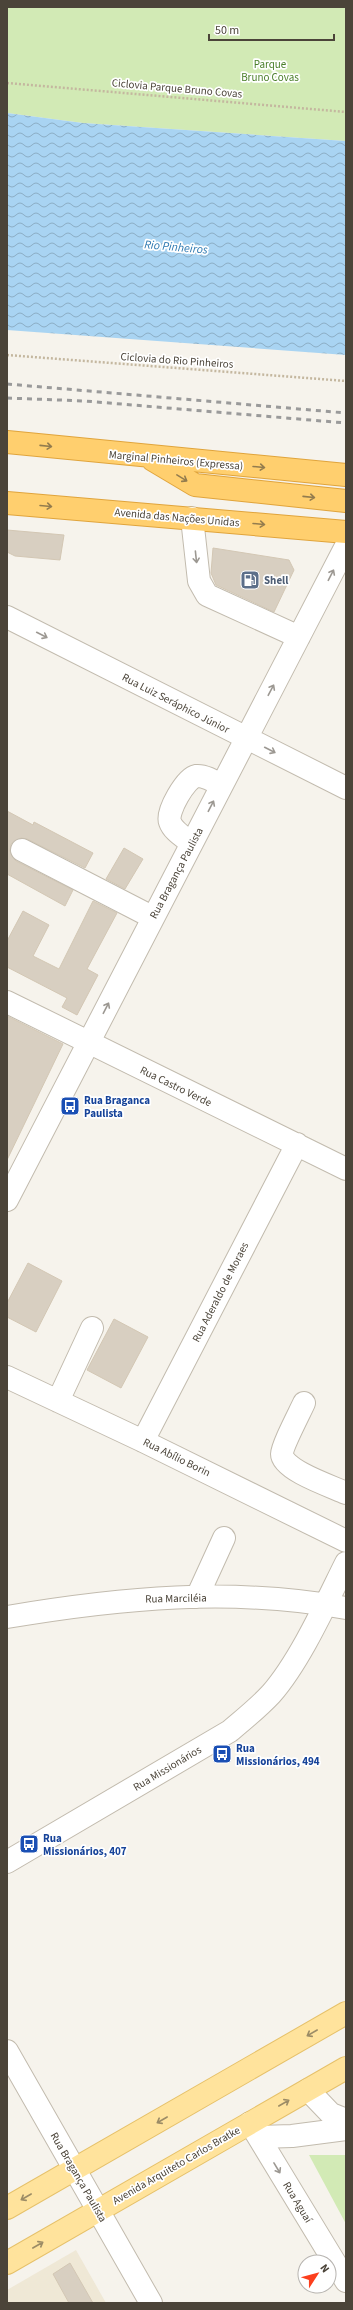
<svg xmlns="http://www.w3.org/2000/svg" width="353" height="2310" viewBox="0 0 353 2310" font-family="'Source Sans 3',sans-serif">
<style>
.education{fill:#efe8d6}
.park{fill:#d2eab5}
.water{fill:url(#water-waves)}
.building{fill:#d8cfc1;stroke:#d3c7b4}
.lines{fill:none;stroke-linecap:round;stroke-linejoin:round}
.minor-casing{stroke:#c2bbae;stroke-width:24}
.major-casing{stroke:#e6c16a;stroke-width:24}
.highway-casing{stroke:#e0a43c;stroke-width:24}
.path{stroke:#c4b79f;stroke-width:2.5;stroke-dasharray:2 2;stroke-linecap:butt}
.minor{stroke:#fff;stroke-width:22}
.major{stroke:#ffe39c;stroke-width:22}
.highway{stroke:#ffcf6e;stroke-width:22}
.rail{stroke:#9a9a9a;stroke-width:3;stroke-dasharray:5 5;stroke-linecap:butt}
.oneway{stroke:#937c4e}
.oneway2{stroke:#9c9892}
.oneway3{stroke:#9c8c66}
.labels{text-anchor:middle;stroke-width:3.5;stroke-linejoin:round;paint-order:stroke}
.park-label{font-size:11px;fill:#4a7f2a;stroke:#fff}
.street-label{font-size:11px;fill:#4b4439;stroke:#fff}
.service-label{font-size:11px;font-weight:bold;fill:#4e5e75;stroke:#fff;text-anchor:start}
.transit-label{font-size:11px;font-weight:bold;fill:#164399;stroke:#fff;text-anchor:start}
.water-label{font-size:12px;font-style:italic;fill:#2e7ab2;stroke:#fff}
</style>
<defs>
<pattern id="water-waves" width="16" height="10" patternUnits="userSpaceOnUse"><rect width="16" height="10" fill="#a9d4f2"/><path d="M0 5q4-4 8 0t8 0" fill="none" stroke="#8caec5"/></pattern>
</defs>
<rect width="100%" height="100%" fill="#f6f3ec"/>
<path class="education" d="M76,2250l30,53h-99v-13z"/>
<path class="park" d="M7,7h339v134l-263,-18 -76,-10z
M309,2155h37v69z"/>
<path class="water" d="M7,113l76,10 263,18v214l-339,-25z"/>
<path class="building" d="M7,530l57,5 -4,25 -45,-4 -8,-4z
M213,548l76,12 5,10 -20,42 -58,-27 -5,-12z
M7,811l26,14 1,-3 59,31 -8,15 -58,-29 -6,-1 -10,6 -1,7 6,10 57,29 -8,16 -58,-32z
M124,848l19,11 -18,30 -19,-10z
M93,901l24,12 -30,56 11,6 -21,40 -15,-8 5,-9 -60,-31v-26l16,-30 26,14 -16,31 26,13z
M7,1016l56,28 -56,116z
M28,1263l34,18 -26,51 -29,-15v-14z
M114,1319l34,18 -27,51 -34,-18z
M70,2263l23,40h-24l-16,-29z"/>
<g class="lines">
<g class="minor-casing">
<path id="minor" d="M192,518l7,63 8,14 92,42
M7,617l339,171
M191,843c-7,-6 -18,-12 -21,-21 -4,-10 16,-44 26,-46 8,-1 18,5 25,9
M22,850l130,67
M7,1002l339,167
M7,1200l339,-654
M7,1377l136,64 203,100
M58,1401l34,-73
M304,1403c-4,9 -22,43 -22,51 0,16 51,33 64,39
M143,1441l154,-297
M197,1597l27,-59
M7,1617c113,-19 225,-30 339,-9
M7,1862l223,-131c14,-12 28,-23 41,-37 29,-33 55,-91 75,-131
M7,2051l144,252
M308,2090l23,24 15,6
M250,2123l96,158
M259,2137l33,-1 54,-7"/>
</g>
<g class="major-casing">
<path id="major" d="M7,2208l339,-195
M7,2263l339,-195"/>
</g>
<g class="highway-casing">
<path id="highway" d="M7,442l339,33
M153,460l42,25 151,16
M7,503l339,29"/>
</g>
<path class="path" d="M7,83l339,29
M7,355l339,26"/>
<use href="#minor" class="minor"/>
<use href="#major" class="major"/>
<use href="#highway" class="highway"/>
<path class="rail" d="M7,384l339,29
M7,398l78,3 261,22"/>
</g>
<defs><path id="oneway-shaft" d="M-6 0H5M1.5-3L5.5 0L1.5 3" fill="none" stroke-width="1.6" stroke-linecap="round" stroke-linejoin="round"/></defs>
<g class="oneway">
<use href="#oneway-shaft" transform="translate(46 446) rotate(6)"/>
<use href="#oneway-shaft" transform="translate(259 467) rotate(5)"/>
<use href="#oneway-shaft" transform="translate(182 478) rotate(31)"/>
<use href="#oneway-shaft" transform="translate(309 497) rotate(6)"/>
<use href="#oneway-shaft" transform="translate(46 506) rotate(5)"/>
<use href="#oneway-shaft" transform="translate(259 524) rotate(5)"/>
</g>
<g class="oneway2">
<use href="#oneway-shaft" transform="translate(196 557) rotate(84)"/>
<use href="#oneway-shaft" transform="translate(331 575) rotate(-63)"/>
<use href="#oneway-shaft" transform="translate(42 635) rotate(27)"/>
<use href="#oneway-shaft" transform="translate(271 690) rotate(-62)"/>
<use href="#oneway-shaft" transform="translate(270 750) rotate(27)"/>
<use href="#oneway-shaft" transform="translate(211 806) rotate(-63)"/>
<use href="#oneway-shaft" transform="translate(106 1008) rotate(-63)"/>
<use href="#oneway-shaft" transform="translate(277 2168) rotate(59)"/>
</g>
<g class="oneway3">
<use href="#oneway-shaft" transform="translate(312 2033) rotate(150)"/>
<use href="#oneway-shaft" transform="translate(284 2103) rotate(-30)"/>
<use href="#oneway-shaft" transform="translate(162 2120) rotate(150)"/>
<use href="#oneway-shaft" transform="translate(26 2197) rotate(150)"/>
<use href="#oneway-shaft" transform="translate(38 2245) rotate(-30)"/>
</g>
<defs>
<g id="fuel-square" transform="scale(1)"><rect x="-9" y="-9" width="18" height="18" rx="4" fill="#5c6f8a" stroke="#fff"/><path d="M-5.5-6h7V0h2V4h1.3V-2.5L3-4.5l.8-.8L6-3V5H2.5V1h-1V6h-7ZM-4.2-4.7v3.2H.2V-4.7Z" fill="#fff"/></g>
<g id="bus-square" transform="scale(1)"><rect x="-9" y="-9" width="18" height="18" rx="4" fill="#1a4fb4" stroke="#fff"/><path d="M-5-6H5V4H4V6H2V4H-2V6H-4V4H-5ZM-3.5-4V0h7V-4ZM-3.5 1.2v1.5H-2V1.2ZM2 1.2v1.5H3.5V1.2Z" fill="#fff"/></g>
</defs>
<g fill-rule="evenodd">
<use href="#fuel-square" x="250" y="580"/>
<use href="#bus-square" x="70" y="1106"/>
<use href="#bus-square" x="222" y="1754"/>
<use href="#bus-square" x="29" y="1844"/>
</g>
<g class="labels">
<g class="park-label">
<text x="270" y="68">Parque<tspan x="270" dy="13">Bruno Covas</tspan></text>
</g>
<g class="street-label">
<text transform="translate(177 88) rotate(5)" y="4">Ciclovia Parque Bruno Covas</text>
<text transform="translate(177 360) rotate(4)" y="4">Ciclovia do Rio Pinheiros</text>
<text transform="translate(176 460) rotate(5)" y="4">Marginal Pinheiros (Expressa)</text>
<text transform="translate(177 517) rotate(5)" y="4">Avenida das Nações Unidas</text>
<text transform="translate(176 703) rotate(27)" y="4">Rua Luiz Seráphico Júnior</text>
<text transform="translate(176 873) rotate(-62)" y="4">Rua Bragança Paulista</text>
<text transform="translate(176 1086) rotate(26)" y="4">Rua Castro Verde</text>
<text transform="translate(220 1292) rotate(-63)" y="4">Rua Aderaldo de Moraes</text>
<text transform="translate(177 1457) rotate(26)" y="4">Rua Abílio Borin</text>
<text transform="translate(176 1598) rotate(-1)" y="4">Rua Marciléia</text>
<text transform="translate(167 1768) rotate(-31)" y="4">Rua Missionários</text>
<text transform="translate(176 2165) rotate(-30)" y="4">Avenida Arquiteto Carlos Bratke</text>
<text transform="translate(79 2177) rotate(60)" y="4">Rua Bragança Paulista</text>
<text transform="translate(298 2202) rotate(59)" y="4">Rua Aguaí</text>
</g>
<g class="service-label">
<text x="264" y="584">Shell</text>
</g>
<g class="transit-label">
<text x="84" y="1104">Rua Braganca<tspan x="84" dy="13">Paulista</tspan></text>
<text x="236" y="1752">Rua<tspan x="236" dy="13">Missionários, 494</tspan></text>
<text x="43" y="1842">Rua<tspan x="43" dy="13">Missionários, 407</tspan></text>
</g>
<g class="water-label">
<text transform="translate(176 247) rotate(5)" y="4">Rio Pinheiros</text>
</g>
</g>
<rect width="353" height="2310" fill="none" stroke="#4b4439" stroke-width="16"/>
<g transform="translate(317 2274) rotate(54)"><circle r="19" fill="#ffffff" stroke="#b7b4b0"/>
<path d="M0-3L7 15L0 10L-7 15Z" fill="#fc3f1d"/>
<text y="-6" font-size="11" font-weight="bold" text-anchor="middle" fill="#4b4439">N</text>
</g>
<path d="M209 34v6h125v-6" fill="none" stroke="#4b4439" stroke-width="2"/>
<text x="215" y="34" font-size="12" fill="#4b4439" stroke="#ffffff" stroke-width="3" paint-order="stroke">50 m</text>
</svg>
